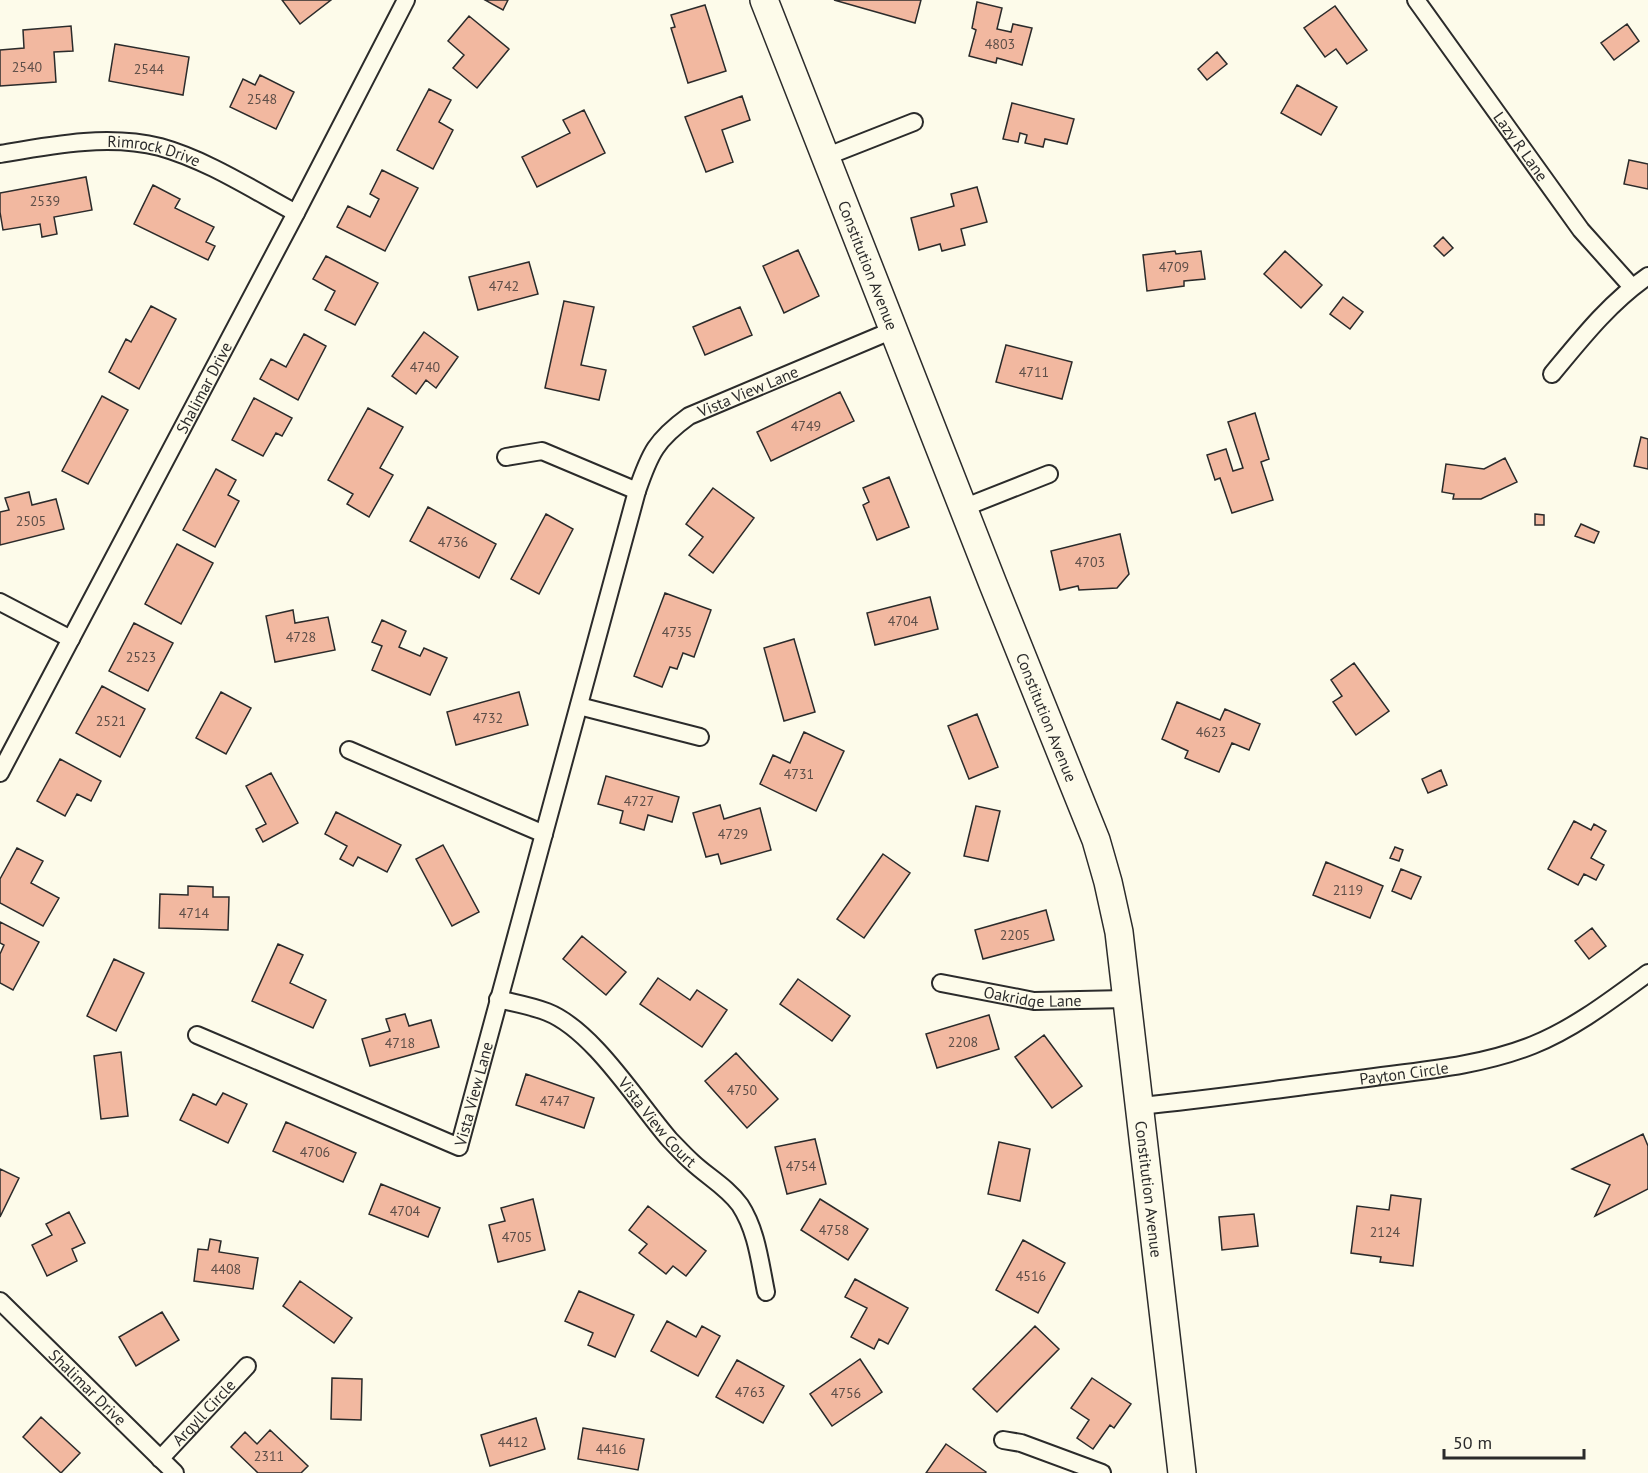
<svg xmlns="http://www.w3.org/2000/svg" width="1648" height="1473" viewBox="0 0 1648 1473" font-family="'PT Sans',sans-serif">
<style>
.building{fill:#f2b8a0;stroke:#2b2b2b;stroke-width:1.5}
.lines{fill:none;stroke-linecap:round;stroke-linejoin:round}
.minor-casing{stroke:#2b2b2b;stroke-width:20}
.primary-casing{stroke:#2b2b2b;stroke-width:30}
.minor{stroke:#fdfbea;stroke-width:16}
.primary{stroke:#fdfbea;stroke-width:27}
.labels{text-anchor:middle;stroke-width:4.5;stroke-linejoin:round;paint-order:stroke}
.number-label{font-size:14px;fill:#5d4e48}
.street-label{font-size:16px;fill:#2b2b2b;stroke:#fdfbea}
</style>
<rect width="100%" height="100%" fill="#fdfbea"/>
<path class="building" d="M282,0h49l-31,24z
M485,0h23l-5,10z
M834,0h87l-6,23z
M977,2l25,6 -5,21 14,3 2,-8 19,4 -10,37 -25,-7 -1,5 -27,-7 7,-26 -4,-2z
M705,5l21,66 -38,12 -17,-55 4,-1 -4,-12z
M1335,6l32,44 -20,14 -11,-15 -11,8 -21,-29z
M469,16l40,33 -32,39 -24,-20 11,-13 -16,-14z
M1627,24l12,17 -25,19 -13,-17z
M71,26l2,25 -19,1 2,30 -56,4v-36l24,-2 -1,-18z
M115,44l74,13 -6,38 -74,-14z
M1217,52l10,12 -20,16 -9,-11z
M260,75l34,17 -18,37 -46,-22 13,-28 12,6z
M1297,85l40,22 -16,28 -40,-22z
M429,89l22,11 -12,22 14,8 -20,39 -36,-19z
M742,96l8,24 -28,10 11,32 -27,10 -21,-55z
M1012,103l62,16 -7,25 -22,-5 -2,8 -18,-4 2,-8 -7,-2 -2,9 -15,-3z
M584,110l21,43 -68,34 -15,-30 48,-24 -7,-13z
M1629,160l19,4v25l-24,-5z
M382,170l36,18 -33,63 -48,-24 11,-21 22,11 9,-18 -9,-5z
M86,177l6,33 -38,7 3,17 -15,3 -2,-13 -37,6 -3,-18v-19z
M153,185l27,14 -5,9 39,19 -8,15 9,4 -7,14 -74,-36z
M977,187l10,35 -26,7 4,16 -23,6 -2,-7 -21,6 -8,-32 43,-12 -3,-12z
M1443,237l10,11 -9,8 -10,-10z
M798,250l21,46 -35,17 -21,-47z
M1175,251l1,3 25,-3 4,28 -21,2v5l-37,5 -4,-36z
M1285,251l37,34 -21,23 -37,-34z
M326,256l52,27 -23,42 -30,-15 10,-19 -22,-12z
M529,262l9,32 -60,16 -9,-33z
M1343,297l20,15 -13,17 -20,-15z
M564,301l30,6 -13,58 25,5 -7,30 -54,-12z
M151,306l25,13 -37,70 -30,-17 17,-33 5,3z
M740,307l12,28 -47,20 -12,-28z
M424,332l34,25 -22,31 -10,-8 -10,14 -24,-18z
M304,334l22,12 -28,54 -38,-21 11,-20 15,8z
M1006,345l66,17 -10,37 -66,-17z
M840,392l14,29 -83,40 -14,-29z
M102,396l26,14 -40,74 -26,-13z
M254,398l38,20 -10,18 -6,-3 -13,23 -31,-16z
M368,408l35,19 -23,41 13,7 -24,42 -22,-13 6,-10 -25,-14z
M1255,413l14,46 -8,3 12,38 -41,13 -12,-35 -5,2 -8,-25 19,-6 7,22 10,-3 -15,-46z
M1641,437l7,2v30l-14,-3z
M1505,458l12,24 -36,17h-28l1,-5 -12,-2 4,-28 38,5z
M216,469l20,11 -8,15 11,6 -24,46 -32,-17z
M889,477l20,50 -32,13 -14,-35 6,-3 -6,-14z
M713,488l41,30 -41,55 -24,-18 14,-18 -17,-13z
M29,492l3,13 24,-6 8,30 -64,16v-33l9,-2 -4,-12z
M428,507l68,37 -17,34 -69,-37z
M546,514l27,15 -34,65 -28,-15z
M1535,514l9,1v10h-9z
M1581,524l18,8 -5,11 -19,-7z
M1120,534l9,40 -12,14 -38,2 -1,-4 -18,4 -9,-39z
M177,544l36,19 -32,61 -36,-20z
M665,593l46,17 -17,47 -11,-4 -6,16 -7,-2 -8,20 -28,-11z
M930,597l8,32 -63,16 -8,-32z
M293,610l2,13 33,-6 7,33 -60,12 -9,-46z
M382,620l24,11 -7,16 21,9 4,-8 23,10 -17,37 -58,-25 10,-24 -10,-4z
M134,623l39,20 -25,48 -39,-20z
M794,639l21,73 -31,9 -20,-73z
M1354,663l35,48 -33,24 -23,-33 9,-6 -11,-16z
M102,686l43,23 -25,48 -44,-24z
M221,692l30,16 -25,46 -30,-16z
M519,692l9,33 -72,20 -9,-33z
M1177,702l43,18 5,-11 35,15 -11,26 -17,-7 -13,29 -34,-14 3,-7 -26,-12z
M977,714l21,53 -29,12 -21,-53z
M804,732l40,19 -28,60 -56,-27 13,-29 17,8z
M60,759l41,22 -10,20 -14,-7 -12,22 -28,-15z
M1441,770l6,15 -19,8 -6,-14z
M271,773l27,50 -35,19 -7,-13 10,-5 -20,-38z
M606,776l73,21 -7,25 -24,-7 -4,15 -24,-7 3,-12 -25,-7z
M720,805l4,14 36,-11 11,42 -50,14 -3,-10 -12,3 -13,-44z
M976,806l24,5 -12,50 -24,-5z
M336,812l65,33 -14,27 -29,-15 -5,9 -13,-7 7,-13 -22,-12z
M1574,821l17,9 3,-6 12,7 -15,27 13,7 -8,15 -12,-6 -6,11 -30,-16z
M443,845l36,67 -27,14 -36,-67z
M1395,847l8,3 -4,11 -9,-3z
M17,848l26,13 -12,22 28,15 -16,28 -43,-23v-24z
M883,854l27,19 -46,65 -27,-19z
M1326,862l57,24 -13,32 -57,-23z
M1401,869l20,8 -10,22 -19,-8z
M188,886l25,1v10h16l-1,33 -69,-2 1,-34 28,1z
M1046,910l8,30 -71,19 -8,-29z
M0,922l39,20 -26,48 -13,-7v-29l4,-9 -4,-2z
M1592,928l14,18 -17,13 -14,-18z
M582,936l44,36 -20,23 -43,-36z
M278,944l25,11 -13,28 36,17 -13,28 -61,-27z
M114,959l30,14 -28,58 -29,-15z
M658,978l32,22 7,-10 30,20 -25,37 -62,-43z
M798,979l52,37 -18,25 -52,-37z
M405,1014l4,12 22,-6 8,27 -69,19 -8,-27 28,-8 -4,-12z
M989,1015l10,34 -62,19 -11,-34z
M1044,1035l38,51 -30,22 -37,-51z
M121,1052l7,64 -27,3 -7,-63z
M736,1053l42,46 -31,29 -42,-47z
M526,1074l68,24 -10,30 -68,-23z
M223,1093l24,11 -19,39 -48,-23 13,-26 23,11z
M286,1122l70,31 -13,29 -70,-31z
M1643,1134l5,12v43l-53,27 15,-31 -38,-16z
M815,1139l11,45 -39,10 -12,-47z
M999,1142l31,7 -10,52 -32,-7z
M0,1169l19,9 -19,39z
M381,1184l59,24 -12,29 -59,-23z
M1391,1195l30,4 -8,67 -33,-4 1,-5 -30,-4 6,-47 32,4z
M533,1199l12,51 -47,12 -9,-37 16,-4 -4,-13z
M820,1199l48,30 -20,31 -47,-30z
M648,1206l58,45 -20,25 -13,-10 -7,8 -27,-21 8,-9 -18,-14z
M69,1212l16,31 -13,6 5,12 -30,15 -15,-31 20,-10 -6,-11z
M1254,1214l4,32 -36,4 -3,-33z
M210,1239l11,2 -2,11 39,6 -5,31 -59,-8 4,-32 10,1z
M1023,1240l42,23 -27,50 -42,-23z
M855,1279l53,29 -20,36 -9,-5 -5,10 -23,-12 16,-29 -22,-11z
M300,1281l52,37 -18,25 -51,-37z
M579,1291l55,24 -19,42 -27,-12 5,-12 -28,-12z
M162,1312l17,28 -43,26 -17,-29z
M667,1321l29,16 6,-11 18,10 -22,40 -47,-25z
M1035,1326l24,23 -62,63 -24,-23z
M860,1359l22,33 -50,34 -22,-32z
M737,1360l47,26 -21,37 -47,-26z
M332,1378l30,1 -1,41 -30,-1z
M1092,1378l39,26 -17,24 -4,-3 -17,24 -16,-11 12,-18 -18,-12z
M41,1417l39,36 -19,20 -38,-36z
M536,1418l9,31 -55,17 -9,-31z
M583,1428l61,11 -6,31 -60,-11z
M270,1430l38,36 -7,7h-43l-27,-26 14,-15 12,12z
M946,1444l40,28 -1,1h-59z"/>
<g class="lines">
<g class="minor-casing">
<g id="minor">
<path id="s1" d="M1416,0l165,230 51,57"/>
<path id="s2" d="M0,154c52,-9 108,-20 160,-7 47,13 93,43 136,66"/>
<path d="M825,157l89,-35"/>
<path d="M1552,374c29,-35 58,-72 96,-98"/>
<path d="M506,457l36,-6 95,40"/>
<path d="M963,508l86,-34"/>
<path d="M0,602l71,37"/>
<path d="M579,706l121,31"/>
<path d="M349,750l195,84"/>
<path id="s3" d="M0,773l296,-560 110,-213"/>
<path id="s4" d="M941,983l93,18 92,-2"/>
<path id="s5" d="M498,999c16,4 34,7 49,13 46,18 90,90 123,128 7,7 14,15 22,22 16,15 35,25 48,43 17,26 20,58 26,87"/>
<path id="s6" d="M197,1035l262,112 178,-656c13,-38 19,-51 52,-75l204,-86"/>
<path id="s7" d="M1139,1106c73,-7 147,-18 220,-27 58,-8 119,-12 174,-34 42,-17 78,-45 115,-72"/>
<path id="s8" d="M0,1301l175,172"/>
<path d="M1003,1440l18,3 81,30"/>
<path id="s9" d="M160,1459l87,-93"/>
</g>
</g>
<g class="primary-casing">
<g id="primary">
<path id="s10" d="M764,0l229,584 103,256 12,42 11,50 63,541"/>
</g>
</g>
<use href="#minor" class="minor"/>
<use href="#primary" class="primary"/>
</g>
<g class="labels">
<g class="number-label">
<text x="1000" y="49">4803</text>
<text x="27" y="72">2540</text>
<text x="149" y="74">2544</text>
<text x="262" y="104">2548</text>
<text x="45" y="206">2539</text>
<text x="1174" y="272">4709</text>
<text x="504" y="291">4742</text>
<text x="425" y="372">4740</text>
<text x="1034" y="377">4711</text>
<text x="806" y="431">4749</text>
<text x="31" y="526">2505</text>
<text x="453" y="547">4736</text>
<text x="1090" y="567">4703</text>
<text x="903" y="626">4704</text>
<text x="677" y="637">4735</text>
<text x="301" y="642">4728</text>
<text x="141" y="662">2523</text>
<text x="488" y="723">4732</text>
<text x="111" y="726">2521</text>
<text x="1211" y="737">4623</text>
<text x="799" y="779">4731</text>
<text x="639" y="806">4727</text>
<text x="733" y="839">4729</text>
<text x="1348" y="895">2119</text>
<text x="194" y="918">4714</text>
<text x="1015" y="940">2205</text>
<text x="963" y="1047">2208</text>
<text x="400" y="1048">4718</text>
<text x="742" y="1095">4750</text>
<text x="555" y="1106">4747</text>
<text x="315" y="1157">4706</text>
<text x="801" y="1171">4754</text>
<text x="405" y="1216">4704</text>
<text x="834" y="1235">4758</text>
<text x="1385" y="1237">2124</text>
<text x="517" y="1242">4705</text>
<text x="226" y="1274">4408</text>
<text x="1031" y="1281">4516</text>
<text x="750" y="1397">4763</text>
<text x="846" y="1398">4756</text>
<text x="513" y="1447">4412</text>
<text x="611" y="1454">4416</text>
<text x="269" y="1461">2311</text>
</g>
<g class="street-label">
<text dy="6" stroke="none"><textPath href="#s1" startOffset="180">Lazy R Lane</textPath></text>
<text dy="6" stroke="none"><textPath href="#s2" startOffset="156">Rimrock Drive</textPath></text>
<text dy="6" stroke="none"><textPath href="#s10" startOffset="285">Constitution Avenue</textPath></text>
<text dy="6" stroke="none"><textPath href="#s3" startOffset="436">Shalimar Drive</textPath></text>
<text dy="6" stroke="none"><textPath href="#s6" startOffset="1122">Vista View Lane</textPath></text>
<text dy="6" stroke="none"><textPath href="#s10" startOffset="771">Constitution Avenue</textPath></text>
<text dy="6" stroke="none"><textPath href="#s4" startOffset="93">Oakridge Lane</textPath></text>
<text dy="6" stroke="none"><textPath href="#s7" startOffset="267">Payton Circle</textPath></text>
<text dy="6" stroke="none"><textPath href="#s6" startOffset="340">Vista View Lane</textPath></text>
<text dy="6" stroke="none"><textPath href="#s5" startOffset="208">Vista View Court</textPath></text>
<text dy="6" stroke="none"><textPath href="#s10" startOffset="1257">Constitution Avenue</textPath></text>
<text dy="6" stroke="none"><textPath href="#s8" startOffset="123">Shalimar Drive</textPath></text>
<text dy="6" stroke="none"><textPath href="#s9" startOffset="64">Argyll Circle</textPath></text>
</g>
</g>
<path d="M1444 1449v9h140v-9" fill="none" stroke="#2b2b2b" stroke-width="3"/>
<text x="1453" y="1449" font-size="18" fill="#2b2b2b" stroke="#fdfbea" stroke-width="4.5" paint-order="stroke">50 m</text>
</svg>
